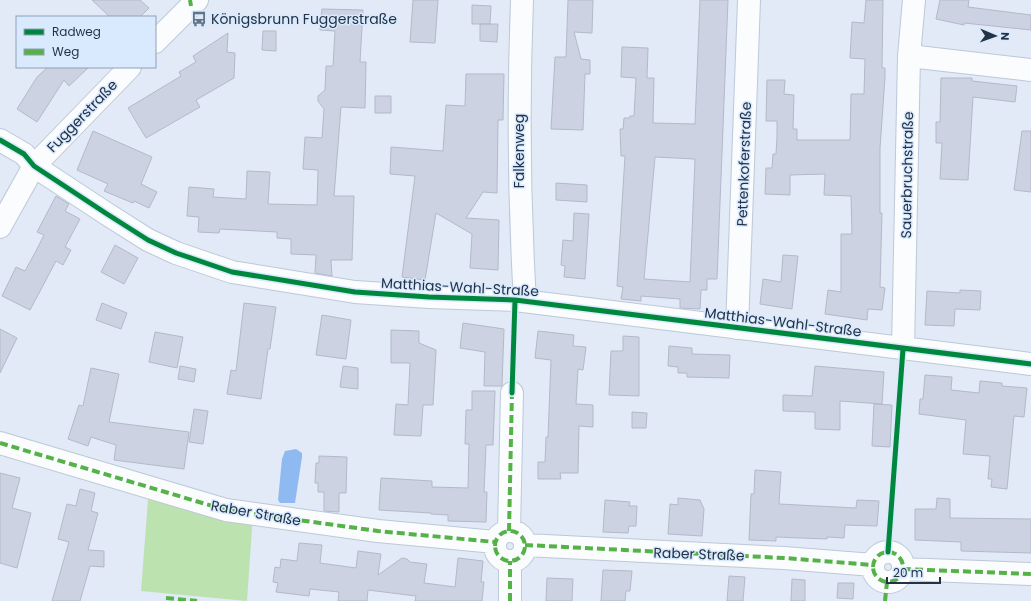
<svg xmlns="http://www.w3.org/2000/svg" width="1031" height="601" viewBox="0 0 1031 601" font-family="Poppins,sans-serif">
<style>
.green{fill:#bce2b0}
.water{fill:#8fbaf1}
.building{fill:#ccd2e1;stroke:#b3b9c9;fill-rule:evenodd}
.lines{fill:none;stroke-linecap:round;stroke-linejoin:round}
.minor-casing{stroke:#bdc8d9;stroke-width:24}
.minor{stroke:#fafcfe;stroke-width:22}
.quiet{stroke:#55b247;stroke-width:4;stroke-dasharray:8 4;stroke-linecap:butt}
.cycleway-casing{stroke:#d9e9fe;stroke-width:8}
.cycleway{stroke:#00873e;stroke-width:5}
.labels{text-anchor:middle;stroke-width:3;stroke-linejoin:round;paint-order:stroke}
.poi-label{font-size:14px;fill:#233347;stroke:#d9e9fe;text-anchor:start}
.street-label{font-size:14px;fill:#233347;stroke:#d9e9fe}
</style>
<rect width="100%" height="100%" fill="#e1eaf6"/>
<path class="green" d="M149,487l104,27 -6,87 -106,-10z"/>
<path class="water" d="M296,449l6,4v4l-7,46h-15l-2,-3 4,-41 3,-8z"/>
<path class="building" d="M92,0h48l9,8 -9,9h-30z
M413,0h25l-3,43 -25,-1z
M568,0h25l-1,33 -18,-1 7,27 9,1v14h-5l-2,56 -32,-1 4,-72h11z
M700,0h28l-11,279h-10v11h-6l-1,19 -20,-1v-9l-39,-3v5l-20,-2 2,-12 -6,-1 8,-130h-4l-1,-27h3l1,-11h6v-2h4l2,-38 -15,-1 1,-30 26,1 -1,30h7l-1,45 42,1zM655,157l40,2 -5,123 -46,-3z
M866,0h17l-1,68h3v9l-5,71v65h2l-2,74 5,1 -3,22 -14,-1 -1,11 -42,-6 3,-24 13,2v-58h11l-1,-38 -27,-1 1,-21 -35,1v20l-25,-1 1,-26h6l1,-14h3l1,-17v-16h-11l1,-41h18l-1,14 10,1 -1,34h4v11h53l1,-46h13l1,-35 -15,-1 2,-36 12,1z
M940,0h29l-1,7 63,8v15l-67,-7v2l-28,-6z
M472,5l19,1 -1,18h-18z
M322,9l41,1 -3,52h6l-1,46 -24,-1 -7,89h20l-2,64h-21l1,16 -17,-3 1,-18 -25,-1v-15l-14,-1v-6l-57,-3 -1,4 -21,-1 1,-15 -12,-1 2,-29 25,2 -1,8 33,2 1,-28 23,1 -2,32 49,1 1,-35 -15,-1 2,-32 17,1 2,-29 -6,-8v-5l7,-6 1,-24h7l2,-35 -15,-1z
M480,24h18l-1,18 -17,-1z
M263,31h13v20l-14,-1z
M228,33l-1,19 8,1 -1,25 -38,22 4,7 -54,31 -18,-30 53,-32 -2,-4 17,-10 -3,-6z
M48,67h41l-20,19 -5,-6 -27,42 -20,-13 20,-32z
M466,74h38l-1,46h-5l-1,73 -14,-1 -17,26 33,2 -1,50 -28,-2 2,-34 -36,-21 -11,67 -23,-3 13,-101 -25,-2 1,-27 52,4 3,-46 19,1z
M941,78h31v3l45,5 -2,16 -42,-5 -5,83 -28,-1 2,-36h-6v-21h4z
M375,96h16v17h-16z
M93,131l59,26 -11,27 16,8 -8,16 -15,-7 -1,2 -29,-12 4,-7 -31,-14z
M1022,131h9v61l-17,-2z
M556,183l31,2v17l-31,-2z
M56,196l13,8 -4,7 15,8 -15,28 6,3 -8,15 -7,-4 -26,49 -28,-14 14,-29 9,4 11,-20 8,-16 -7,-3z
M574,213l15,1 -4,65 -21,-2 1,-11 -4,-1 2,-25 10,1z
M115,245l23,13 -14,26 -23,-12z
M783,255l15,1 -6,53 -32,-5 3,-25 18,3z
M960,290l21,1 -1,19 -25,-1 -1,17 -29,-1 2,-34 33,2z
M102,303l25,10 -6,16 -25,-9z
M244,303l32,4 -6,42h-2l-7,50 -34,-5 4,-24 5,1z
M322,315l29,5 -5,39 -30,-4z
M463,323l41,6 -2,57h-18l1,-34 -25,-4z
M0,329l17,9 -17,35z
M391,330l28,1v12l17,7 -3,55h-10l-2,31 -27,-1 2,-31 12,1 2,-42h-19z
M538,331l36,4 -1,11 13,1 -3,23 -5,-1 -2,35 17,1v22l-14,-1 -1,47h-18l1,6h-23v-17h7l1,-25h2l3,-77 -16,-2z
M155,332l28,5 -6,31 -28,-6z
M623,336l16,1v59l-30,-1 2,-44h12z
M669,346l23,2v6l38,1 -1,23 -42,-1v-4h-9v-6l-10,-1z
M180,366l16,3 -2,13 -16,-3z
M343,366l15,2v21l-18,-2z
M815,366l69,6 -2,32 -42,-3v29l-25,-1v-17l-32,-1v-16l29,1z
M91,368l28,6 -10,48 80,10 -5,37 -70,-9 2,-15 -25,-8 -3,9 -20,-7 11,-34 4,1z
M925,375l27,2 -1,13 28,3 1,-12 22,2v3l25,2 -3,29 -10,-1 -7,73 -16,-2 1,-8h-4l2,-23 -27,-2 3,-34 -47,-6 1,-15h3z
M472,391h23l-2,54h-7l-2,47h3l-1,30 -38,-1v-6l-17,-1v-1l-52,-3 2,-32 51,3v6l36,1 1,-44h-4l1,-34h6z
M874,404l18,1 -2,42 -18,-1z
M194,409l14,2 -5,33 -14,-2z
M632,412l15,1 -1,15h-14z
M319,456l28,1 -1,36h-7v19l-15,-1v-19h-6v-9h-3l1,-20h3z
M755,470l26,2 -2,32 77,4 1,-8 22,1 -2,25 -32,-1 -1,13 -17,-1v2l-51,-2v4l-27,-1 2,-46h3z
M0,473l20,5 -8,30 19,5 -14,55 -17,-5z
M80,489l15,4 -4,18 7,2 -10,37 16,1v16l-14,-1 -10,35h-28l17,-59 -11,-3 9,-35 9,2z
M678,498l22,2 4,9 -2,27 -34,-2 2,-30 8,1z
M937,498l13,1v19l81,1v34l-70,-2v-9l-46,-2v-31h21z
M605,500l25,2 -1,4h8l-1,20h-7l-1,7 -25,-1z
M299,543l23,2 -2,18 36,5 2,-17 23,3 -3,21 24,-17 5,1 3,3 17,2 -3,19 31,4 3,-29 25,3 -2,21h3l-2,19h-67l1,-5 -48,-6 -1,11h-29l1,-9 -29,-3 -1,7 -33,-4 2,-9 -5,-1 2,-15 5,1 1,-9 16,2z
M603,570l29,1 -2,20h-4l-1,10h-24z
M729,576l16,1 -2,24h-16z
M547,578l26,1 -1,22h-26z
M792,579l13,1v21h-14z
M838,583h16l-1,16 -16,-1z"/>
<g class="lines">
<g class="minor-casing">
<path id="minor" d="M522,0c-4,101 -3,201 3,301
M155,42l42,-42
M909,56l122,14
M0,140l24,14 10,12 73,48 41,26 28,13 56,19 123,20 74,5 86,3 516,64
M0,227l34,-61 96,-99
M737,328l12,-328
M903,349l6,-293 5,-56
M0,443l226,67 152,21 117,11
M495 546a15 15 0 1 1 30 0a15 15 0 1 1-30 0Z
M509,531l3,-138
M525,545l259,13 89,7
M873 567a15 15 0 1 1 30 0a15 15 0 1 1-30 0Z
M903,569l128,5
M510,601v-40"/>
</g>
<use href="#minor" class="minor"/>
<path class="quiet" d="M190,0l1,6
M0,443l226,67 152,21 117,11
M495 546a15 15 0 1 1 30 0a15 15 0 1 1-30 0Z
M509,531l3,-140
M525,545l259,13 89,7
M873 567a15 15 0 1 1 30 0a15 15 0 1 1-30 0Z
M903,569l128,5
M166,598l31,3
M510,601v-40
M885,601l2,-19"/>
<g class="cycleway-casing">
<path id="cycleway" d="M0,140l24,14 10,12 73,48 41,26 28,13 56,19 123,20 74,5 86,3 516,64
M512,393l3,-93
M888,552l15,-203"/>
</g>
<use href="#cycleway" class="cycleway"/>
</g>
<defs>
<g id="bus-bare" transform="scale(1.2)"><path d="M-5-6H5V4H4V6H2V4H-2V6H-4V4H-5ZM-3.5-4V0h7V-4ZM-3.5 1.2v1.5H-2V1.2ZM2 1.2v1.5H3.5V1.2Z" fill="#667384" stroke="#d9e9fe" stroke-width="2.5" paint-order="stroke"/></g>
</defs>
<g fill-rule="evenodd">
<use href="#bus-bare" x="199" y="19"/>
</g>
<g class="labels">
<g class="poi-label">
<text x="211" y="24">Königsbrunn Fuggerstraße</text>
</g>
<g class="street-label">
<text transform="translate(82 116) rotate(-46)" y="5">Fuggerstraße</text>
<text transform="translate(519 151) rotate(-90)" y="5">Falkenweg</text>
<text transform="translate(744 164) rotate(-88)" y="5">Pettenkoferstraße</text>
<text transform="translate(907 175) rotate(-89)" y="5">Sauerbruchstraße</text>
<text transform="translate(460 287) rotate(3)" y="5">Matthias-Wahl-Straße</text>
<text transform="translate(783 322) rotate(7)" y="5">Matthias-Wahl-Straße</text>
<text transform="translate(256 513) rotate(10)" y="5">Raber Straße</text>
<text transform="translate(699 554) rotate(2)" y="5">Raber Straße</text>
</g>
</g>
<rect x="16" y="16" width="140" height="52" fill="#d9e9fe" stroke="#90a0b5"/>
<rect x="24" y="29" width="20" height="6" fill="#00873e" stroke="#90a0b5"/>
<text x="52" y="36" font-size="12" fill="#233347">Radweg</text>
<rect x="24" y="49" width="20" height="6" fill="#55b247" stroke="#90a0b5"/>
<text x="52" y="56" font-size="12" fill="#233347">Weg</text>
<g transform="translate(995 36) rotate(92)" stroke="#d9e9fe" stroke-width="3" paint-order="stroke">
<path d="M0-3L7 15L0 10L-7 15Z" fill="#233347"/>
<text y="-6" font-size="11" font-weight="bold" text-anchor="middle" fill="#233347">N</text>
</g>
<path d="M887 577v6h53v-6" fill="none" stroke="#233347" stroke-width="2"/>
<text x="893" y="577" font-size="12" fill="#233347" stroke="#d9e9fe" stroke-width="3" paint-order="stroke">20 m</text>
</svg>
